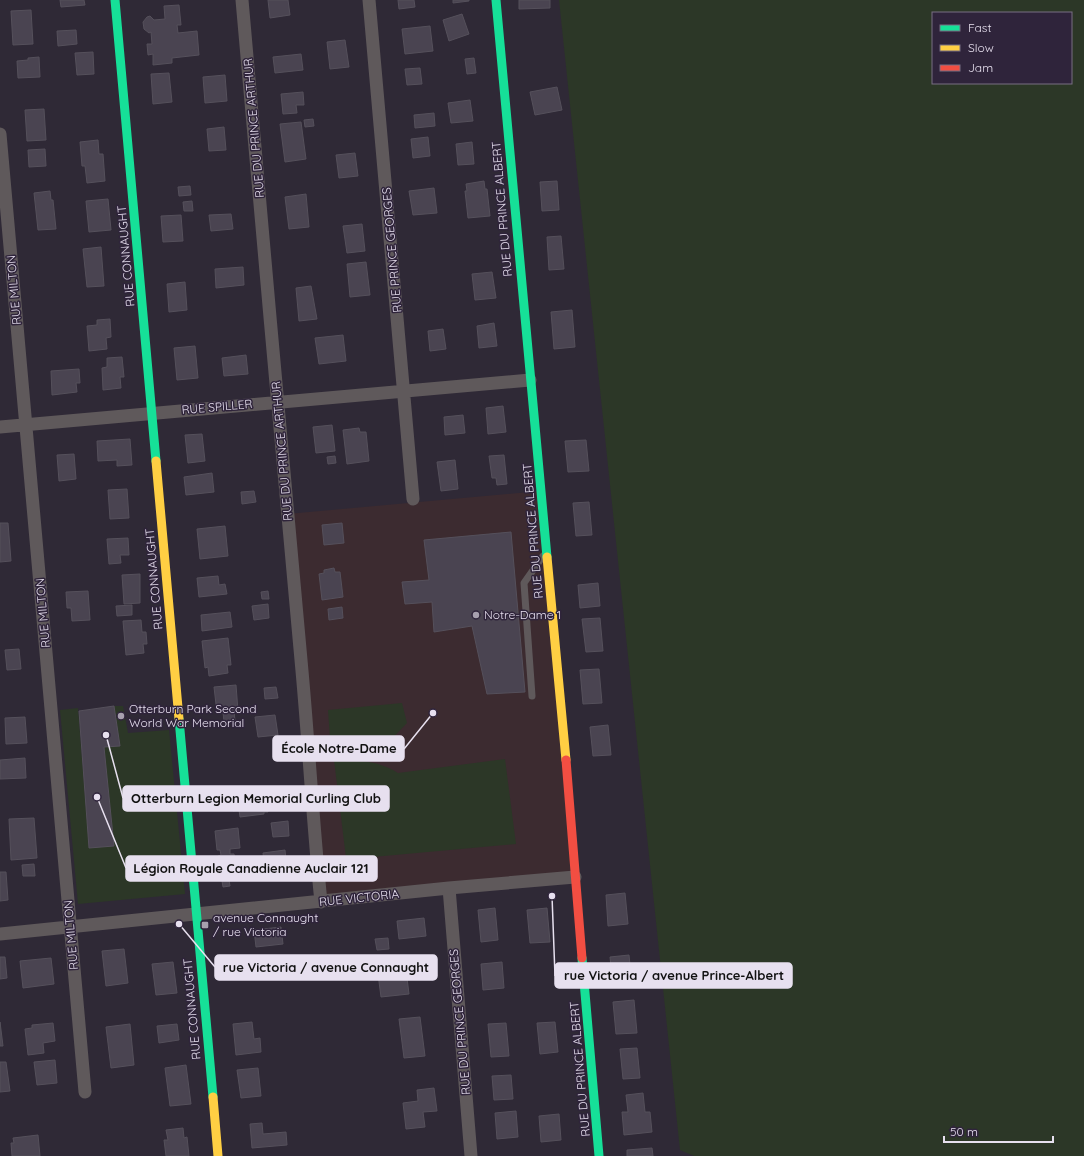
<svg xmlns="http://www.w3.org/2000/svg" width="1084" height="1156" viewBox="0 0 1084 1156" font-family="Quicksand,sans-serif">
<style>
.education{fill:#3c2b30}
.green{fill:#2c3727;fill-rule:evenodd}
.building{fill:#4a4451;stroke:#55505b}
.lines{fill:none;stroke-linecap:round;stroke-linejoin:round}
.lane{stroke:#5f595b;stroke-width:7}
.street{stroke:#5f595b;stroke-width:13}
.fast{stroke:#16e098;stroke-width:9}
.slow{stroke:#ffcf43;stroke-width:9}
.jam{stroke:#f24e42;stroke-width:9}
.poi-dot{fill:#a7a0ae;stroke:#2f243b;stroke-width:1.5}
.labels{text-anchor:middle;stroke-width:3;stroke-linejoin:round;paint-order:stroke}
.street-label{font-size:12px;fill:#e7e0ef;stroke:#2f243b}
.poi-label{font-size:12px;fill:#e7e0ef;stroke:#2f243b;text-anchor:start}
.leader{fill:none;stroke:#e7e0ef;stroke-width:1.5}
.callout-dot{fill:#e7e0ef;stroke:#2f243b;stroke-width:1.5}
.callout{fill:#e7e0ef;stroke:#e7e0ef;stroke-width:1.5}
.callout-label{font-size:13px;text-anchor:middle;font-weight:bold;fill:#111}
</style>
<rect width="100%" height="100%" fill="#2f2936"/>
<path class="education" d="M541,491l34,386 -254,25 -34,-388z"/>
<path class="green" d="M559,0h525v1156h-390l-14,-6zM933,13h138v70h-138z
M402,703l5,20 -22,23 -54,7 -3,-43z
M114,706h9l5,27 41,-3 16,164 -107,10 -18,-194 18,-2 11,139 25,-1 -10,-99 16,-2z
M505,759l11,85 -165,15v-1h-5l-12,-98c24,0 43,0 64,13z"/>
<path class="building" d="M60,0h24l1,5 -24,2z
M268,0h20l2,15 -20,3z
M398,0h16l1,7 -16,2z
M453,0h16v1l-16,2z
M519,0h31v8l-31,1z
M179,5l2,20h-4l1,8 19,-2 2,24 -27,3v5l-19,2v-11l-5,1 -1,-11h5l-1,-12 -2,1 -5,-4 -1,-7 4,-5 3,-1 4,4 11,-1 -1,-13z
M31,10l2,34 -20,1 -2,-34z
M462,14l7,20 -20,7 -6,-21z
M430,26l3,25 -28,3 -3,-25z
M76,30l1,14 -19,2 -1,-15z
M345,40l4,27 -19,2 -3,-27z
M93,52l1,22 -17,1 -2,-22z
M301,54l2,16 -28,3 -2,-16z
M39,57l1,20 -22,1 -1,-17 11,-1v-2z
M474,58l2,15 -9,1 -2,-15z
M420,68l2,16 -15,1 -2,-16z
M169,73l3,29 -19,2 -2,-30z
M225,75l2,26 -22,2 -2,-26z
M557,87l5,23 -27,5 -5,-23z
M303,92l1,13h-8l1,8 -14,1 -2,-20z
M470,100l3,21 -22,2 -3,-20z
M44,109l2,31 -19,1 -2,-31z
M434,113l1,13 -20,2 -1,-13z
M313,119l1,7 -9,1 -1,-7z
M301,122l5,37 -21,3 -5,-38z
M224,127l2,23 -17,1 -2,-22z
M428,137l2,19 -17,2 -2,-19z
M98,140l1,14h4l2,27 -18,2 -2,-17h-3l-2,-24z
M472,142l2,22 -16,1 -2,-21z
M45,149l1,17 -17,1 -1,-17z
M355,153l3,23 -19,2 -3,-23z
M484,181l1,8h2l3,27 -22,2 -3,-27h2l-1,-7z
M557,181l2,29 -17,1 -2,-29z
M190,186l1,9 -12,1 -1,-9z
M434,188l3,25 -24,2 -4,-24z
M50,191l1,9h2l3,29 -18,1 -4,-37z
M306,194l3,33 -20,2 -4,-32z
M108,199l3,31 -22,2 -3,-31z
M192,201l1,10h-9l-1,-9z
M231,214l2,15 -22,2 -2,-16z
M181,215l2,26 -20,1 -2,-26z
M362,224l3,27 -18,2 -4,-27z
M561,236l3,33 -15,1 -2,-33z
M101,247l3,39 -17,1 -4,-38z
M366,262l4,33 -20,2 -3,-33z
M243,267l1,18 -28,3 -1,-19z
M492,272l4,26 -21,2 -3,-26z
M185,282l2,28 -18,2 -2,-28z
M311,286l6,33 -18,2 -3,-33z
M572,310l3,37 -21,2 -3,-37z
M110,319l1,18 -5,1 1,11 -18,2 -2,-25 10,-1v-5z
M494,323l3,23 -18,2 -2,-22z
M443,329l3,20 -16,2 -2,-20z
M343,335l3,26 -27,3 -4,-26z
M195,346l3,32 -21,2 -3,-32z
M246,355l2,19 -24,2 -2,-18z
M122,357l2,20h-4l1,11 -18,2 -1,-22 5,-1v-9z
M79,369l1,14h-4l1,9 -25,3 -1,-24z
M503,406l3,26 -18,2 -2,-26z
M463,415l2,18 -20,2 -1,-18z
M332,425l3,26 -19,2 -3,-26z
M359,428l1,4h6l3,29 -22,3 -4,-34z
M202,434l3,27 -17,2 -3,-28z
M130,439l2,26 -15,1v-6l-19,1 -1,-20z
M586,440l3,31 -21,1 -3,-31z
M74,454l2,25 -17,2 -2,-26z
M504,455l3,29 -10,1 -1,-7h-4l-3,-22z
M335,456l1,7 -8,1 -1,-7z
M455,460l3,29 -17,2 -4,-29z
M212,473l2,19 -28,3 -2,-18z
M127,489l2,29 -19,1 -2,-29z
M254,491l2,11 -14,2 -1,-12z
M589,502l3,33 -16,1 -3,-33z
M0,523h8l3,38 -11,1z
M342,523l2,20 -20,2 -2,-20z
M225,526l3,30 -28,3 -3,-30z
M511,532l14,160 -38,2 -15,-68 -38,6 -2,-30 -27,2 -3,-22 27,-2 -5,-40z
M128,538l1,17h-9l1,8 -12,1 -2,-25z
M334,568l1,4h5l3,25 -21,3 -3,-26 5,-1v-3z
M140,574v29l-16,1 -2,-29z
M218,576l1,9 6,-1 2,10 -28,3 -2,-19z
M598,583l2,23 -20,2 -2,-23z
M88,591l2,29 -18,1 -1,-13h-4l-1,-16z
M268,591l1,8h-7l-1,-7z
M268,604l1,14 -15,2 -2,-14z
M132,605v10l-15,1 -1,-10z
M342,607l1,11 -14,2 -1,-11z
M230,612l2,15 -30,4 -1,-16z
M600,618l3,33 -17,1 -4,-33z
M141,620l1,12h4l1,12h-4l1,9 -18,2 -3,-34z
M228,638l3,27h-4l1,8 -19,3 -1,-9 -3,1 -3,-27z
M19,649l2,20 -14,1 -2,-20z
M599,669l3,34 -19,1 -3,-34z
M236,685l2,26h-4l1,10 -11,1 -1,-10 -6,1 -3,-26z
M276,687l2,11 -13,1 -1,-11z
M114,706l6,40 -16,1 10,99 -25,2 -10,-137z
M275,715l3,20 -20,2 -3,-20z
M25,717l2,26 -21,1 -1,-26z
M608,725l3,30 -18,1 -3,-29z
M25,758l1,20 -26,1v-19z
M262,791l1,12 4,-1 1,10h-4v2l-24,3 -1,-7 -6,1v-6l6,-1 -2,-10z
M34,818l3,40 -26,2 -2,-41z
M288,821l1,15 -16,1 -2,-14z
M238,828l2,20 -10,1v5h4l2,13 -17,2 -1,-13 3,-1 -1,-5h-3l-2,-19z
M285,850l2,21 -22,2 -2,-20z
M34,864l1,12h-12l-1,-11z
M0,872h6l2,28 -8,1z
M229,880l1,6 -7,1 -1,-6z
M625,893l3,31 -20,2 -2,-31z
M495,908l3,32 -17,2 -3,-32z
M547,908l3,34 -20,1 -3,-33z
M424,918l2,18 -27,3 -2,-18z
M281,927l2,17 -27,3 -2,-17z
M388,938l1,11 -12,1 -2,-11z
M124,949l4,34 -22,3 -4,-35z
M629,955l3,30 -19,1 -3,-29z
M0,957h5l2,21 -7,1z
M51,958l3,26 -31,4 -3,-27z
M173,962l4,31 -21,2 -4,-31z
M502,962l2,26 -21,2 -2,-26z
M406,970l3,24 -28,3 -3,-23z
M634,1000l3,33 -21,1 -3,-32z
M420,1017l5,39 -21,2 -5,-39z
M0,1022l3,24h-3z
M252,1022l2,17 6,-1 1,14 -25,3 -3,-31z
M555,1022l3,30 -18,2 -3,-31z
M53,1023l2,18 -12,2 1,10 -16,2 -3,-26 7,-1v-3z
M506,1023l3,33 -18,1 -3,-33z
M130,1024l4,41 -23,3 -5,-41z
M177,1024l2,16 -20,3 -2,-17z
M637,1048l3,30 -17,1 -3,-30z
M55,1060l2,23 -20,2 -3,-23z
M0,1062h6l4,29 -10,1z
M186,1065l5,39 -21,2 -5,-38z
M258,1068l3,28 -20,2 -4,-28z
M511,1075l2,24 -19,1 -2,-24z
M434,1088l3,23 -14,1 2,15 -19,2 -3,-26 15,-2 -1,-11z
M643,1093l2,19h5l2,20 -28,3 -2,-23h6l-2,-17z
M516,1111l2,26 -21,2 -2,-26z
M559,1114l2,26 -20,2 -2,-26z
M262,1123l1,11 23,-2 1,13 -35,3 -2,-24z
M183,1128l1,10 3,-1 2,19h-23l-2,-16h4l-2,-10z
M38,1135l2,21h-28l-1,-13h3l-1,-5z
M652,1148l1,8h-26v-6z"/>
<g class="lines">
<path class="lane" d="M532,696l-8,-113 19,-27"/>
<path class="street" d="M242,0c20,224 39,447 60,671 7,77 11,154 19,231
M369,0l44,499
M0,134l85,958
M0,427l530,-47
M449,888l22,268
M0,934l449,-46 126,-11"/>
<path class="fast" d="M115,0l41,461
M496,0l51,557
M179,719l34,378
M582,958l17,198"/>
<path class="slow" d="M156,461l23,258
M547,557l19,203
M213,1097l5,59"/>
<path class="jam" d="M566,760l16,198"/>
</g>
<g class="poi-dot">
<circle cx="476" cy="615" r="4"/>
<circle cx="121" cy="716" r="4"/>
<rect x="201" y="921" width="8" height="8" rx="2"/>
</g>
<g class="labels">
<g class="street-label">
<text transform="translate(254 128) rotate(-95)" y="4">RUE DU PRINCE ARTHUR</text>
<text transform="translate(502 209) rotate(-95)" y="4">RUE DU PRINCE ALBERT</text>
<text transform="translate(392 250) rotate(-95)" y="4">RUE PRINCE GEORGES</text>
<text transform="translate(126 256) rotate(-95)" y="4">RUE CONNAUGHT</text>
<text transform="translate(14 290) rotate(-95)" y="4">RUE MILTON</text>
<text transform="translate(217 407) rotate(-5)" y="4">RUE SPILLER</text>
<text transform="translate(282 451) rotate(-95)" y="4">RUE DU PRINCE ARTHUR</text>
<text transform="translate(533 531) rotate(-95)" y="4">RUE DU PRINCE ALBERT</text>
<text transform="translate(154 579) rotate(-95)" y="4">RUE CONNAUGHT</text>
<text transform="translate(43 613) rotate(-95)" y="4">RUE MILTON</text>
<text transform="translate(359 898) rotate(-6)" y="4">RUE VICTORIA</text>
<text transform="translate(71 935) rotate(-95)" y="4">RUE MILTON</text>
<text transform="translate(192 1009) rotate(-95)" y="4">RUE CONNAUGHT</text>
<text transform="translate(460 1022) rotate(-95)" y="4">RUE DU PRINCE GEORGES</text>
<text transform="translate(580 1069) rotate(-95)" y="4">RUE DU PRINCE ALBERT</text>
</g>
<g class="poi-label">
<text x="484" y="619">Notre-Dame 1</text>
<text x="129" y="713">Otterburn Park Second<tspan x="129" dy="14">World War Memorial</tspan></text>
<text x="213" y="922">avenue Connaught<tspan x="213" dy="14">/ rue Victoria</tspan></text>
</g>
</g>
<path class="leader" d="M433 713L404 749M106 735L123 798M97 797L126 868M179 924L215 967M552 896L555 976"/>
<g class="callout-dot">
<circle cx="433" cy="713" r="4"/>
<circle cx="106" cy="735" r="4"/>
<circle cx="97" cy="797" r="4"/>
<circle cx="179" cy="924" r="4"/>
<circle cx="552" cy="896" r="4"/>
</g>
<g class="callout">
<rect x="273" y="736" width="131" height="25" rx="4"/>
<rect x="123" y="786" width="266" height="25" rx="4"/>
<rect x="126" y="856" width="251" height="25" rx="4"/>
<rect x="215" y="955" width="222" height="25" rx="4"/>
<rect x="555" y="963" width="237" height="25" rx="4"/>
</g>
<g class="callout-label">
<text x="339" y="753">École Notre-Dame</text>
<text x="256" y="803">Otterburn Legion Memorial Curling Club</text>
<text x="251" y="873">Légion Royale Canadienne Auclair 121</text>
<text x="326" y="972">rue Victoria / avenue Connaught</text>
<text x="674" y="980">rue Victoria / avenue Prince-Albert</text>
</g>
<rect x="932" y="12" width="140" height="72" fill="#2f243b" stroke="#796f83"/>
<rect x="940" y="25" width="20" height="6" fill="#16e098" stroke="#796f83"/>
<text x="968" y="32" font-size="12" fill="#e7e0ef">Fast</text>
<rect x="940" y="45" width="20" height="6" fill="#ffcf43" stroke="#796f83"/>
<text x="968" y="52" font-size="12" fill="#e7e0ef">Slow</text>
<rect x="940" y="65" width="20" height="6" fill="#f24e42" stroke="#796f83"/>
<text x="968" y="72" font-size="12" fill="#e7e0ef">Jam</text>
<path d="M944 1136v6h109v-6" fill="none" stroke="#e7e0ef" stroke-width="2"/>
<text x="950" y="1136" font-size="12" fill="#e7e0ef" stroke="#2f243b" stroke-width="3" paint-order="stroke">50 m</text>
</svg>
